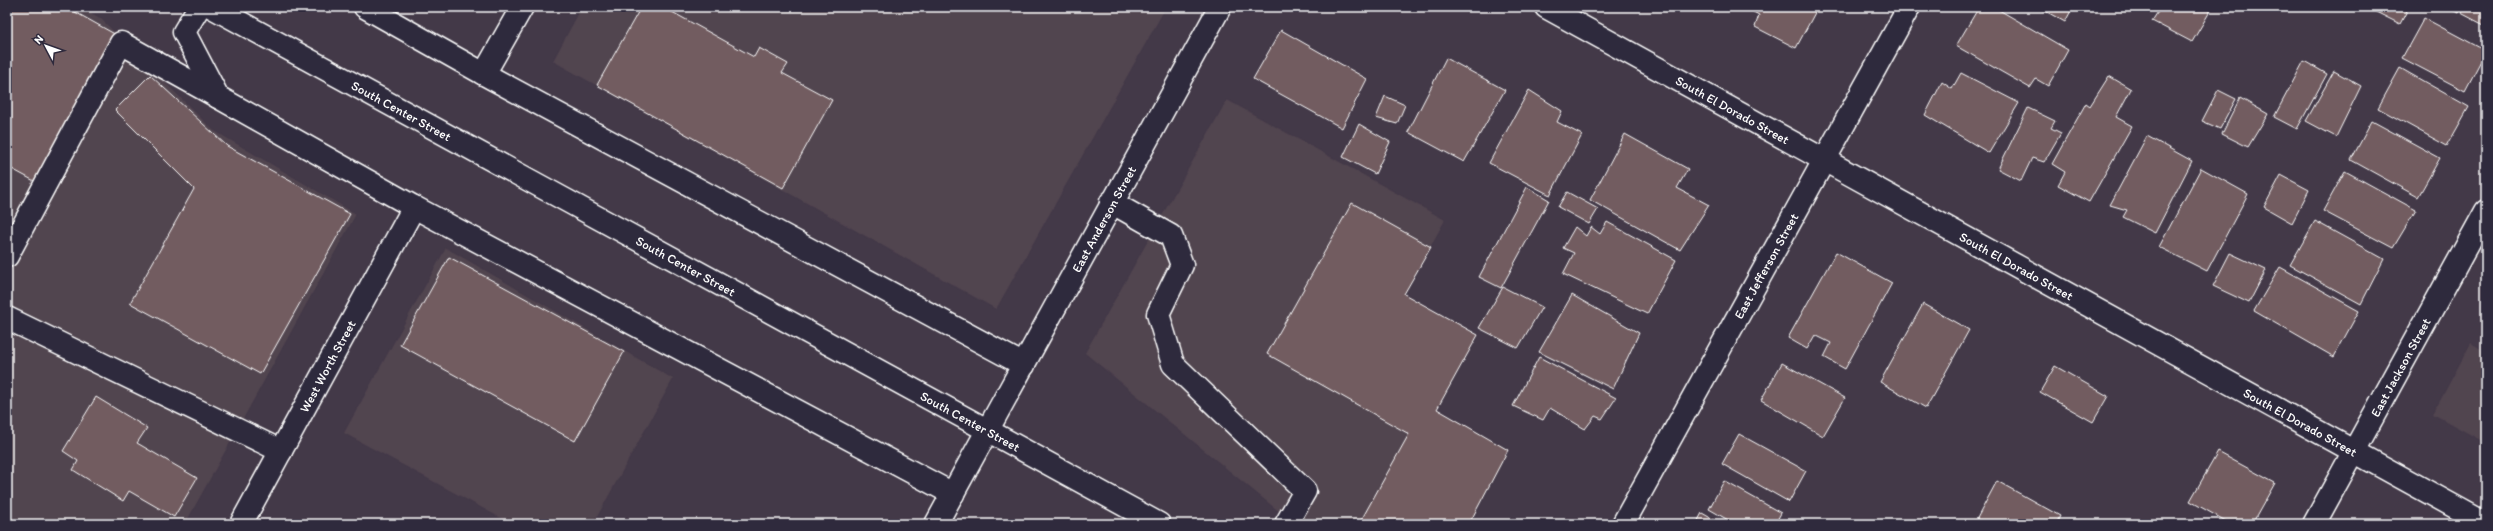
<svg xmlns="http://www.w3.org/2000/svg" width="2493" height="531" viewBox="0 0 2493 531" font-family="Itim,sans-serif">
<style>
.built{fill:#51444f}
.building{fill:#725c60;stroke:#fff}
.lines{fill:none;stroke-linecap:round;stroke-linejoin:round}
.service-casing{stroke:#fff;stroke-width:25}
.minor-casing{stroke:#fff;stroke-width:25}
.secondary-casing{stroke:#fff;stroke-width:25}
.service{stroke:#2f2a3d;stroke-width:22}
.minor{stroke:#2f2a3d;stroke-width:22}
.secondary{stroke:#2f2a3d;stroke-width:22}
.labels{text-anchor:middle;stroke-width:4;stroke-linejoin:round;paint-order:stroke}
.street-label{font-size:13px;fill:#fff;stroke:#2f2a3d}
</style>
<rect width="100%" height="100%" fill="#433948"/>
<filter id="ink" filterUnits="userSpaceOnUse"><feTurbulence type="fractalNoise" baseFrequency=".025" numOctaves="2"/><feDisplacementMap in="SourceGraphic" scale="8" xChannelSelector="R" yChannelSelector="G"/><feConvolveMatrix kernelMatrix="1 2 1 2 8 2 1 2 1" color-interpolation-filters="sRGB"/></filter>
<g filter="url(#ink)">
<path class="built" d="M7,7h73l20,11 113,112 143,84 -171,310h-178z
M582,7h584l-170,302 -443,-248z
M1227,100l218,120 -41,74 74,41 -41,74 71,41 -39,74h-169l-19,-11 -196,-160z
M446,248l227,131 -80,145h-81l-168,-91z
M2471,343l15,9v91l-53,-29z"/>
<path class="building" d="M7,7h59l54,30 -82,146 -28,-15 -3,6z
M641,7h22l91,50 5,-9 29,16 -6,9 50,27 -49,88 -186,-103z
M1744,7h74l-22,41 -41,-21 4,-12z
M1979,7h15l74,43 -20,36 -12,-7 -6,9 -74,-42z
M2038,7h35l-8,15z
M2161,7h48l3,1 -20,34 -40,-21z
M2371,7h38l-9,17 -30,-15z
M2447,7h14l-3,6z
M2465,7h21v19l-25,-13z
M2424,18l62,33 -21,40 -63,-33z
M1281,30l86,49 -25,49 -89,-49z
M1446,58l59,32 -41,72 -56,-30z
M2304,61l23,13 -30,55 -23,-12z
M2400,68l69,39 -22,39 -69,-38z
M2334,71l27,15 -25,51 -30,-16z
M1961,73l58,30 -30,50 -64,-38 17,-33 10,7z
M150,75l77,71 123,68 -90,160 -130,-71 64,-114 -79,-79z
M2109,76l22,13 -15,28 16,9 -43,76 -31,-17 7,-13 -13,-8 34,-61 4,3z
M1529,90l33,21 -5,11 25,13 -32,60 -61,-32z
M2218,90l18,9 -16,30 -18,-8z
M1385,96l20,9 -8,19 -21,-6z
M2240,98l28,16 -20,33 -26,-13z
M2028,108l27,13 -4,7 10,5 -17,29 -12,-4 -11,23 -23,-12z
M2372,121l68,37 -22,39 -67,-37z
M1359,124l31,18 -15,32 -32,-17z
M1625,134l63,35 -11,19 32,17 -29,45 -90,-50z
M2147,136l45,25 -37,72 -32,-16 4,-7 -17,-5z
M2201,168l47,26 -41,77 -48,-24z
M2345,171l71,39 -23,38 -70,-37z
M2281,175l28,15 -17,33 -28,-16z
M1527,187l22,13 -48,88 -22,-11z
M1567,192l31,17 -9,15 -31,-17z
M1352,203l79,44 -27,47 74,41 -41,74 71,41 -39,74h-110l50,-90 -142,-80z
M2315,221l69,38 -23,45 -71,-39z
M1607,222l69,38 -29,54 -84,-40 11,-21 -11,-5 12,-21 11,9 5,-9 9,7z
M1836,252l56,31 -47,86 -21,-12 7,-14 -16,-8 -8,14 -19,-11z
M2230,253l36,17 -17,33 -36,-17z
M449,257l175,95 -49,89 -175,-96z
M2280,267l79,44 -25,46 -80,-46z
M1503,287l39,20 -24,41 -39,-20z
M1572,295l67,38 -26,56 -74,-37z
M1923,304l46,26 -43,78 -46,-26z
M1539,357l77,41 -14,21 -7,-3 -10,13 -35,-21 -7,12 -30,-14z
M1782,363l63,35 -22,38 -62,-36z
M2055,366l53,30 -15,26 -53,-30z
M96,397l51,31 -10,15 60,35 -23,39 -45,-26 -6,10 -50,-31 5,-9 -15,-10z
M1739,434l67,37 -17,31 -67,-38z
M2218,452l57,31 -23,41h-21l-41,-23z
M1724,481l57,32 -6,11h-40l-26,-15z
M1997,481l63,35 -4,8h-82z
M1702,513l19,11h-25z"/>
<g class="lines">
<g class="service-casing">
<path id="service" d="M1111,202l60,34 11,29 -24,49 15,50 132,127 -19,33
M7,256l114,-213 97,54
M7,318l274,133"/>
</g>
<g class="minor-casing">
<g id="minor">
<path d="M199,7l-15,25 34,65 196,110 539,287"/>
<path d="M365,7l119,67 540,291"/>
<path d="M484,74l38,-67"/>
<path id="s1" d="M241,524l173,-317"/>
<path id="s2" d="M936,524l284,-517"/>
<path id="s3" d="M1623,524l286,-517"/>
<path id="s4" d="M2314,524l172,-313"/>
</g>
</g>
<g class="secondary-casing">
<g id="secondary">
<path id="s5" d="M212,7l947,517"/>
<path id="s6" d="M1546,7l940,517"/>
</g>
</g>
<use href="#service" class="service"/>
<use href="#minor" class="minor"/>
<use href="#secondary" class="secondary"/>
</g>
</g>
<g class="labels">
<g class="street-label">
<text dy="5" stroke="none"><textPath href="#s6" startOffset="213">South El Dorado Street</textPath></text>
<text dy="5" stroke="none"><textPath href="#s5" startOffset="216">South Center Street</textPath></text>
<text dy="5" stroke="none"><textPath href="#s2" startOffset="348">East Anderson Street</textPath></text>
<text dy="5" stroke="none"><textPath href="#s5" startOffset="540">South Center Street</textPath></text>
<text dy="5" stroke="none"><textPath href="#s3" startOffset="295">East Jefferson Street</textPath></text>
<text dy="5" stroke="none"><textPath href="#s6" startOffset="537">South El Dorado Street</textPath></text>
<text dy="5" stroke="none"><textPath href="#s1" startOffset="180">West Worth Street</textPath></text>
<text dy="5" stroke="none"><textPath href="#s4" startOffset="179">East Jackson Street</textPath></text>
<text dy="5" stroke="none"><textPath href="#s5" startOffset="864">South Center Street</textPath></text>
<text dy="5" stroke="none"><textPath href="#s6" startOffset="861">South El Dorado Street</textPath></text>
</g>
</g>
<rect width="2493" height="531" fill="none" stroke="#2f2a3d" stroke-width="24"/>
<rect x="12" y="12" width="2469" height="507" fill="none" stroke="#fff" stroke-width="1.5" filter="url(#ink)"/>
<g transform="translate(46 46) rotate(311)" stroke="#2f2a3d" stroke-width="3" paint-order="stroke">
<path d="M0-3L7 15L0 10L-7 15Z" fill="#ffffff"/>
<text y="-6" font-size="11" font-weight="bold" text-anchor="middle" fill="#ffffff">N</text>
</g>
</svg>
